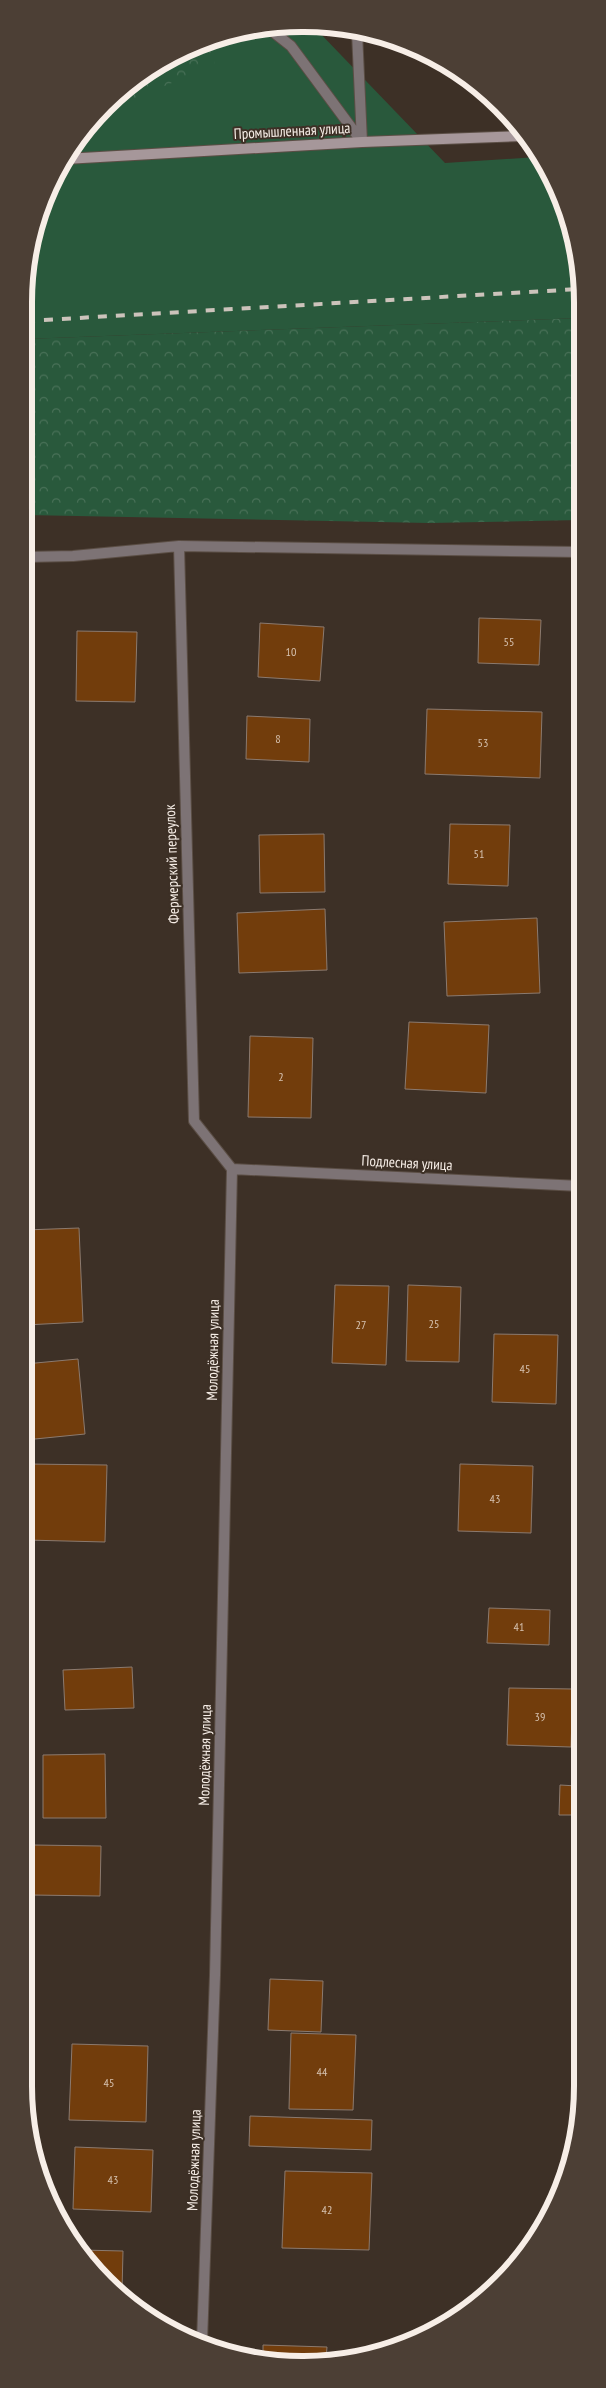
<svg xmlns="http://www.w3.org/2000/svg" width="606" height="2388" viewBox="0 0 606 2388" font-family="'PT Sans Narrow',sans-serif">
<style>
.grass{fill:#29593c}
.forest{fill:url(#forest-crowns)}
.building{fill:#723d0c;stroke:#8b7a6f}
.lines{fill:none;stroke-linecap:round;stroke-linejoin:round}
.street-casing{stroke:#5b4e45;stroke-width:12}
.secondary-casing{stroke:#5b4e45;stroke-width:12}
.street{stroke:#7d7375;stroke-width:10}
.secondary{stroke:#a6979a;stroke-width:10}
.rail{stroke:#ccc3bb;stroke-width:4;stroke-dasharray:9 9;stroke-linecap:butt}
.labels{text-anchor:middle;stroke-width:4;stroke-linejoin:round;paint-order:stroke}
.number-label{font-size:12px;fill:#d6c2b0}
.street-label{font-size:15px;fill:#f7eee7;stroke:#3d3026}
.rim{fill:none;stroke:#f7eee7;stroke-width:6}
</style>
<defs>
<pattern id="forest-crowns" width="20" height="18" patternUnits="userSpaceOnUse" patternTransform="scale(1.25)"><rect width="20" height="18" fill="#29593c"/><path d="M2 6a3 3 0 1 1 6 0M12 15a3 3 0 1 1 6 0" fill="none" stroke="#497158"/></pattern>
</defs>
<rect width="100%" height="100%" fill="#3d3026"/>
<path class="grass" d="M315,28l130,135 92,-6 17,23 26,87v51l-554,21v-73l35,-103 72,-82 98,-48z"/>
<path class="forest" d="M216,41l-2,25 -104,42 23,-27z
M580,318v202l-151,3 -403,-8v-176z"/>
<path class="building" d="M479,618l62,2 -2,45 -61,-2z
M260,623l64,4 -4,54 -62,-4z
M77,631l60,1 -2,70 -59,-1z
M427,709l115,3 -2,66 -115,-4z
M247,716l63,3 -1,43 -63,-3z
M450,824l60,1 -2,61 -60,-2z
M324,834l1,58 -65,1 -1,-58z
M325,909l2,61 -88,3 -2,-60z
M537,918l3,75 -93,3 -3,-74z
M409,1022l80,3 -3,68 -81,-4z
M250,1036l63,2 -2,80 -63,-1z
M79,1228l4,94 -58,3v-95z
M335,1285l54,1 -3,79 -54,-2z
M408,1285l53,2 -2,75 -53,-1z
M494,1334l64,1 -2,69 -64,-2z
M78,1359l7,75 -60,6v-76z
M28,1464l79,1 -2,77 -79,-2z
M460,1464l73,2 -2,67 -73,-2z
M489,1608l61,2 -1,35 -62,-2z
M132,1667l2,41 -69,2 -2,-40z
M509,1688l64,1 -2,58 -64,-2z
M105,1754l1,64h-63v-63z
M560,1785l17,1 -2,29h-16z
M33,1845l68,1 -1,50 -69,-1z
M270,1979l53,2 -2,51 -53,-2z
M291,2033l65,2 -3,75 -64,-1z
M72,2044l76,2 -2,76 -77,-2z
M250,2116l122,4 -1,30 -122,-4z
M75,2147l78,3 -2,62 -78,-3z
M285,2171l87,2 -3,77 -87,-2z
M81,2250l42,1 -1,40 -29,-22z
M263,2345l64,2 -1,12 -42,5 -21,-6z"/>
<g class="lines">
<g class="street-casing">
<path id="street" d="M272,31l19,15 71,96
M357,32l5,110
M179,546l15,575 38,48
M26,557l47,-1 106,-10 401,6
M232,1169l348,17
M202,2342l13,-367 17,-806"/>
</g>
<g class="secondary-casing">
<path id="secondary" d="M65,159l297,-17 160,-6"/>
</g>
<use href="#street" class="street"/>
<use href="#secondary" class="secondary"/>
<path class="rail" d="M26,321l554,-32"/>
</g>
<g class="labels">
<g class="number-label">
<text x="509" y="646">55</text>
<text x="291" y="656">10</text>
<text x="278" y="743">8</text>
<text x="483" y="747">53</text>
<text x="479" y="858">51</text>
<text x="281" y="1081">2</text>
<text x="434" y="1328">25</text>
<text x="361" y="1329">27</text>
<text x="525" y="1373">45</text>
<text x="495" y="1503">43</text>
<text x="519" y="1631">41</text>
<text x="540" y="1721">39</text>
<text x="322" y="2076">44</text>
<text x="109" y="2087">45</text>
<text x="113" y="2184">43</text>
<text x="327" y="2214">42</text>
</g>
<g class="street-label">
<text transform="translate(292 131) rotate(-3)" y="5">Промышленная улица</text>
<text transform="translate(172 864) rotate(-92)" y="5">Фермерский переулок</text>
<text transform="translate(407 1163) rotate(3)" y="5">Подлесная улица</text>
<text transform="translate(213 1350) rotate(-89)" y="5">Молодёжная улица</text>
<text transform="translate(205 1755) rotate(-89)" y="5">Молодёжная улица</text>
<text transform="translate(194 2160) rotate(-88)" y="5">Молодёжная улица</text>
</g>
</g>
<path d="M0 0H606V2388H0ZM302 32H304A270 270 0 0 1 574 302V2086A270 270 0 0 1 304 2356H302A270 270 0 0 1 32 2086V302A270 270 0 0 1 302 32Z" fill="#4c3f35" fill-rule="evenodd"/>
<path class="rim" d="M302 32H304A270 270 0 0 1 574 302V2086A270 270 0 0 1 304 2356H302A270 270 0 0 1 32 2086V302A270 270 0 0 1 302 32Z"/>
</svg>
